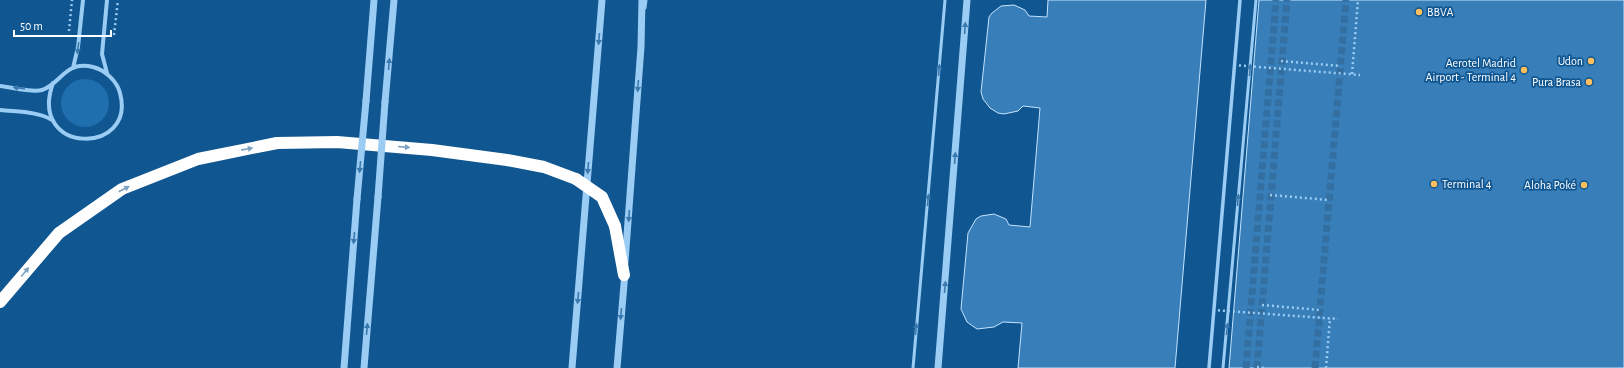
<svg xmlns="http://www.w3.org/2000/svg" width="1624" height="368" viewBox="0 0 1624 368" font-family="'Alegreya Sans',sans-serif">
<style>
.green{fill:#1f6faf}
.building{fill:#387fba;stroke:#c3e3fe}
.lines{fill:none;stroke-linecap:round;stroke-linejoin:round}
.tertiary-tunnel{stroke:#346fa2;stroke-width:7;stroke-dasharray:7 3.5;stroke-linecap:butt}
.path{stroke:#9bccf3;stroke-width:2.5;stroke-dasharray:2 3;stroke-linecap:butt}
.service{stroke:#9bccf3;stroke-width:3}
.pedestrian{stroke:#9bccf3;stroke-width:3.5}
.minor{stroke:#9bccf3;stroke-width:4}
.tertiary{stroke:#9bccf3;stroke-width:7}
.motorway{stroke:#fff;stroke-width:12}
.path-bridge{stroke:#9bccf3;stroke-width:2.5;stroke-dasharray:2 3;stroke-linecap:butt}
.tertiary-bridge{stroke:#9bccf3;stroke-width:7}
.motorway-bridge{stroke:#fff;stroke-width:12}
.oneway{fill:#3a79ae}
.oneway2{fill:#7ca2c2}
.poi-dot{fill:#ffbf5d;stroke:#105691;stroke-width:1.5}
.labels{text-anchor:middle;stroke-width:3.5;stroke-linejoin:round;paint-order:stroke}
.poi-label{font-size:12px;fill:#fff;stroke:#105691;text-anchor:end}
</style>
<rect width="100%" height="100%" fill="#105691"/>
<path class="green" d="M61 103a24 24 0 1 1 48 0a24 24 0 1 1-48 0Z"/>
<path class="building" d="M1048,0h158l-31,368h-157l4,-45 -19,-1 -9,5 -17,2 -10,-7 -6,-13 7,-76 8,-14 5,-3 13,-2 12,5 3,6 21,2 10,-119 -17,-2 -5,5 -14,3 -6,-1 -8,-5 -7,-9 -2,-7 8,-75 3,-4 9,-7 13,-1 11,5 4,6 18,1z
M1259,0h365v368h-395z"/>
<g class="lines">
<path class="tertiary-tunnel" d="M1246,368l30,-368
M1257,368l30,-368
M1315,368l31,-368"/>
<path class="path" d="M69,31l3,-31
M114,35l4,-35
M1352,74l6,-74
M1257,367l7,1
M1326,368l4,-50"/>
<path class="service" d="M645,8l1,-8
M913,368l32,-368
M1223,368l33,-368"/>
<path class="pedestrian" d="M1209,368l31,-368"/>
<path class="minor" d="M73,68l5,-21 5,-47
M107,73l-5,-19 5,-54
M0,86c11,1 32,7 42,4 19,-6 23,-30 51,-23 12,3 24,14 27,26 17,63 -93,62 -67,-10
M0,110c17,2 37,1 52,10"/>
<path class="tertiary" d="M366,101l8,-101
M385,102l9,-102
M625,262l16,-215 1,-47
M344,368l13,-169
M364,368l14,-171
M572,368l30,-368
M617,368l8,-96
M938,368l29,-368"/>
<path class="motorway" d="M615,226l9,49
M0,302l59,-69 63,-44 76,-30 79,-16 60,-1 95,8 75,10 37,7 32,12"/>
<path class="path-bridge" d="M1281,61l60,5
M1234,65l126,10
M1270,195l59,5
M1262,305l58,5
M1213,310l125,9"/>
<path class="tertiary-bridge" d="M378,197l7,-95
M357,199l9,-98"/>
<path class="motorway-bridge" d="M576,179l26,18 13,29"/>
</g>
<defs><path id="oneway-solid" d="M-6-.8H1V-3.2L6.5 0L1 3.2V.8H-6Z"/></defs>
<g class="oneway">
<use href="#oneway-solid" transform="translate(965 28) rotate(-86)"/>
<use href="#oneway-solid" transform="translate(599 39) rotate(95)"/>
<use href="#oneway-solid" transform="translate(78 48) rotate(97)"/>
<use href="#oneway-solid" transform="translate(389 64) rotate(-85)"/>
<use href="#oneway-solid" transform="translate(939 70) rotate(-85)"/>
<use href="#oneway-solid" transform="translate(1250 70) rotate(-85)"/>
<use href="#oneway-solid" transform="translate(638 86) rotate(94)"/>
<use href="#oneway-solid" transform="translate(19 88) rotate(-174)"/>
<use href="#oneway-solid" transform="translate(955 158) rotate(-86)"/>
<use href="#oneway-solid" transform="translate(360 167) rotate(95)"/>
<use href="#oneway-solid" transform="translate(588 168) rotate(95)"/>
<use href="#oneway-solid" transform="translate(928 200) rotate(-85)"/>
<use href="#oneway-solid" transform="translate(1238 200) rotate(-85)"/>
<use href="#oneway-solid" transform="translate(629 216) rotate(94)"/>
<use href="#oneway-solid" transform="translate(354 238) rotate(95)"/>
<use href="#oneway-solid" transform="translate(945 287) rotate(-85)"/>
<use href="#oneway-solid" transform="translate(578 298) rotate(95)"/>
<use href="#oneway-solid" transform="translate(621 314) rotate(95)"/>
<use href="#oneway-solid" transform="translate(367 329) rotate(-85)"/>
<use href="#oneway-solid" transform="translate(916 329) rotate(-85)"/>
<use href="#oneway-solid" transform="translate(1227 329) rotate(-85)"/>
</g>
<g class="oneway2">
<use href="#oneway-solid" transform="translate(404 147) rotate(5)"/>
<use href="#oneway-solid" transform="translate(247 149) rotate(-11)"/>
<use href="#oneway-solid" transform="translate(124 189) rotate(-27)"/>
<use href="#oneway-solid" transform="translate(25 272) rotate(-50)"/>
</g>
<g class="poi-dot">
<circle cx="1419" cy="12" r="4"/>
<circle cx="1591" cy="61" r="4"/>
<circle cx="1524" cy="70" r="4"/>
<circle cx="1589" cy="82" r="4"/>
<circle cx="1434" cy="184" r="4"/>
<circle cx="1584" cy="185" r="4"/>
</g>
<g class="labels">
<g class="poi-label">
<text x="1427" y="16" text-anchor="start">BBVA</text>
<text x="1583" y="65">Udon</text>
<text x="1516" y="67">Aerotel Madrid<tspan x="1516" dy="14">Airport - Terminal 4</tspan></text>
<text x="1581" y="86">Pura Brasa</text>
<text x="1442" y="188" text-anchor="start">Terminal 4</text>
<text x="1576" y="189">Aloha Poké</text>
</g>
</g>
<path d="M14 30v6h97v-6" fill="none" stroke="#ffffff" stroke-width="2"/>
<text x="20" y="30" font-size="12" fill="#ffffff" stroke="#105691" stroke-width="3" paint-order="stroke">50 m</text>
</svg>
